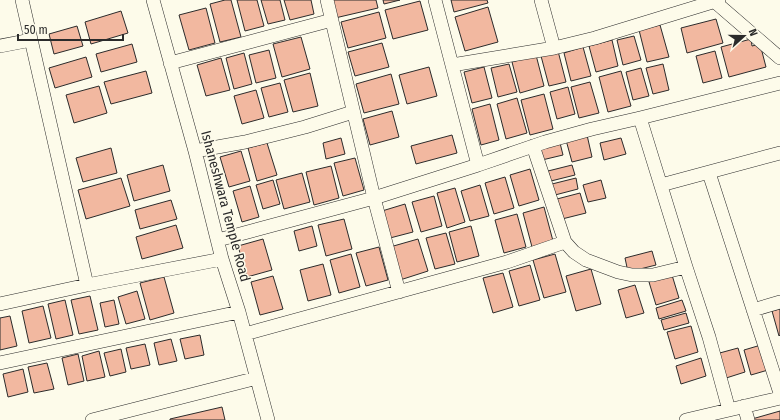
<svg xmlns="http://www.w3.org/2000/svg" width="780" height="420" viewBox="0 0 780 420" font-family="'Fira Sans Condensed',sans-serif">
<style>
.building{fill:#f2b8a0;stroke:#2b2b2b}
.lines{fill:none;stroke-linecap:round;stroke-linejoin:round}
.minor-casing{stroke:#2b2b2b;stroke-width:14}
.minor{stroke:#fdfbea;stroke-width:13}
.labels{text-anchor:middle;stroke-width:3;stroke-linejoin:round;paint-order:stroke}
.street-label{font-size:14px;fill:#2b2b2b;stroke:#fdfbea}
</style>
<rect width="100%" height="100%" fill="#fdfbea"/>
<path class="building" d="M225,0h6l10,37 -21,5 -10,-38z
M237,0h20l7,26 -19,5z
M261,0h19l5,20 -17,4z
M284,0h27l3,14 -24,6z
M331,0h45l2,8 -43,10z
M383,0h17l-16,4z
M451,0h36l1,3 -34,9z
M420,1l8,29 -35,9 -8,-29z
M488,7l10,35 -33,9 -10,-34z
M206,8l9,35 -26,7 -10,-35z
M121,11l7,22 -37,11 -6,-22z
M379,12l7,26 -38,10 -7,-26z
M716,19l7,24 -36,10 -6,-25z
M660,25l9,32 -22,5 -8,-32z
M77,26l6,20 -29,8 -5,-20z
M634,36l7,24 -18,5 -6,-25z
M301,37l9,32 -28,8 -9,-33z
M751,39l1,7 8,-2 6,23 -37,10 -8,-30z
M612,40l6,26 -22,6 -7,-26z
M382,43l7,24 -34,9 -7,-24z
M132,44l5,18 -36,10 -5,-18z
M583,47l8,29 -20,5 -7,-28z
M269,50l7,28 -20,5 -7,-28z
M558,51l8,31 -17,4 -8,-30z
M715,51l7,27 -19,5 -7,-27z
M244,53l8,31 -18,5 -8,-31z
M536,55l8,31 -24,7 -8,-31z
M86,57l6,20 -37,11 -6,-20z
M221,58l9,32 -24,6 -9,-31z
M509,64l8,28 -19,5 -7,-29z
M663,64l6,26 -16,4 -7,-26z
M429,67l8,29 -30,8 -8,-29z
M484,67l8,31 -20,5 -8,-31z
M641,68l8,28 -16,4 -7,-28z
M146,71l6,22 -41,11 -7,-22z
M621,71l10,35 -23,6 -9,-35z
M310,73l8,33 -25,6 -9,-32z
M391,74l8,30 -35,9 -8,-29z
M590,82l9,31 -20,5 -8,-31z
M280,83l8,29 -19,5 -8,-29z
M99,86l8,27 -33,10 -8,-28z
M568,87l7,27 -18,5 -7,-27z
M256,90l8,28 -22,6 -8,-28z
M544,94l9,35 -23,6 -9,-35z
M517,98l10,35 -21,6 -9,-35z
M490,104l9,36 -18,5 -9,-36z
M392,111l7,26 -29,8 -7,-26z
M452,135l5,18 -41,11 -5,-18z
M587,135l5,22 -20,5 -6,-22z
M341,138l4,16 -19,5 -3,-16z
M621,138l5,16 -22,6 -4,-17z
M267,143l10,32 -20,6 -9,-33z
M560,143l3,12 -21,5 -3,-11z
M111,148l6,25 -34,9 -7,-24z
M241,151l9,30 -21,6 -9,-30z
M355,158l9,32 -21,6 -9,-33z
M163,165l7,26 -36,10 -7,-26z
M572,165l3,10 -24,6 -3,-10z
M331,166l8,32 -25,7 -8,-33z
M530,169l9,31 -20,6 -9,-31z
M302,173l8,29 -26,7 -8,-29z
M505,177l9,31 -20,6 -9,-31z
M121,178l9,28 -44,13 -8,-29z
M576,178l2,11 -23,6 -3,-11z
M273,180l7,24 -17,5 -7,-24z
M601,180l5,18 -18,4 -5,-17z
M480,185l9,31 -19,5 -9,-30z
M250,186l9,31 -17,5 -9,-31z
M455,188l10,34 -18,6 -10,-35z
M580,193l6,20 -24,6 -5,-20z
M434,196l8,30 -21,6 -9,-30z
M171,200l6,19 -37,10 -5,-19z
M405,204l8,28 -23,6 -8,-27z
M544,207l9,34 -21,6 -9,-34z
M517,214l9,33 -22,6 -9,-33z
M344,219l8,30 -26,7 -8,-31z
M176,225l7,23 -41,11 -6,-22z
M312,226l5,20 -18,5 -5,-20z
M471,226l8,30 -22,6 -8,-30z
M446,233l9,31 -20,5 -9,-31z
M263,239l9,31 -25,7 -9,-31z
M418,239l10,32 -28,9 -10,-33z
M379,247l9,33 -22,6 -10,-33z
M652,251l4,14 -28,7 -3,-14z
M351,254l9,33 -21,6 -9,-33z
M555,254l11,38 -22,6 -11,-38z
M323,264l8,31 -23,6 -8,-31z
M530,265l10,35 -21,6 -10,-35z
M591,269l10,35 -25,7 -10,-35z
M503,273l10,34 -20,6 -10,-35z
M672,275l7,23 -23,7 -7,-23z
M273,276l10,33 -23,6 -9,-33z
M164,277l10,36 -24,7 -10,-37z
M635,285l9,28 -18,5 -8,-28z
M137,291l8,28 -19,5 -8,-27z
M90,296l8,34 -19,4 -8,-34z
M65,300l8,35 -17,4 -8,-35z
M114,300l5,24 -14,3 -5,-24z
M682,300l4,11 -27,8 -3,-11z
M43,306l8,32 -22,5 -7,-32z
M780,309v26l-1,1 -7,-25z
M686,313l3,10 -25,7 -3,-10z
M10,316l7,30 -17,4v-32z
M691,326l7,26 -23,7 -8,-27z
M200,335l4,20 -19,4 -5,-20z
M171,339l6,22 -18,4 -5,-22z
M145,344l5,21 -19,4 -5,-21z
M761,345l7,25 -17,5 -7,-25z
M738,348l7,24 -22,7 -7,-25z
M121,349l5,23 -16,4 -6,-23z
M99,351l6,26 -18,4 -5,-25z
M78,354l6,27 -16,4 -6,-27z
M701,358l5,18 -25,8 -5,-18z
M47,363l7,26 -20,4 -6,-26z
M23,369l5,23 -20,5 -5,-23z
M222,407l3,13h-55v-1z
M780,411v9h-27l-1,-1z"/>
<g class="lines">
<g class="minor-casing">
<path id="minor" d="M22,0l65,285
M153,0l42,151 27,108 17,53 29,108
M327,0l47,198 25,94
M435,0l43,165
M541,0l13,48
M714,1l66,57
M0,46l31,-6
M170,63l162,-43
M452,65l102,-17 41,-10 124,-38
M640,118l46,149 23,70 20,73
M533,146l32,96 9,10 12,8 32,12 14,3h21l33,-8
M195,151l50,-9 60,-15 48,-15
M709,173l71,220
M661,185l119,-32
M218,240l156,-42 104,-33 67,-23 47,-13 48,-11 140,-35
M0,304l87,-19 135,-26
M753,310l27,-8
M245,334l262,-72 58,-20
M0,363l239,-51
M744,406l4,14
M92,420l165,-42
M686,420l94,-22"/>
</g>
<use href="#minor" class="minor"/>
</g>
<g class="labels">
<g class="street-label">
<text transform="translate(226 206) rotate(75)" y="5">Ishaneshwara Temple Road</text>
</g>
</g>
<g transform="translate(744 36) rotate(69)" stroke="#fdfbea" stroke-width="3" paint-order="stroke">
<path d="M0-3L7 15L0 10L-7 15Z" fill="#2b2b2b"/>
<text y="-6" font-size="11" font-weight="bold" text-anchor="middle" fill="#2b2b2b">N</text>
</g>
<path d="M18 34v6h105v-6" fill="none" stroke="#2b2b2b" stroke-width="2"/>
<text x="24" y="34" font-size="12" fill="#2b2b2b" stroke="#fdfbea" stroke-width="3" paint-order="stroke">50 m</text>
</svg>
